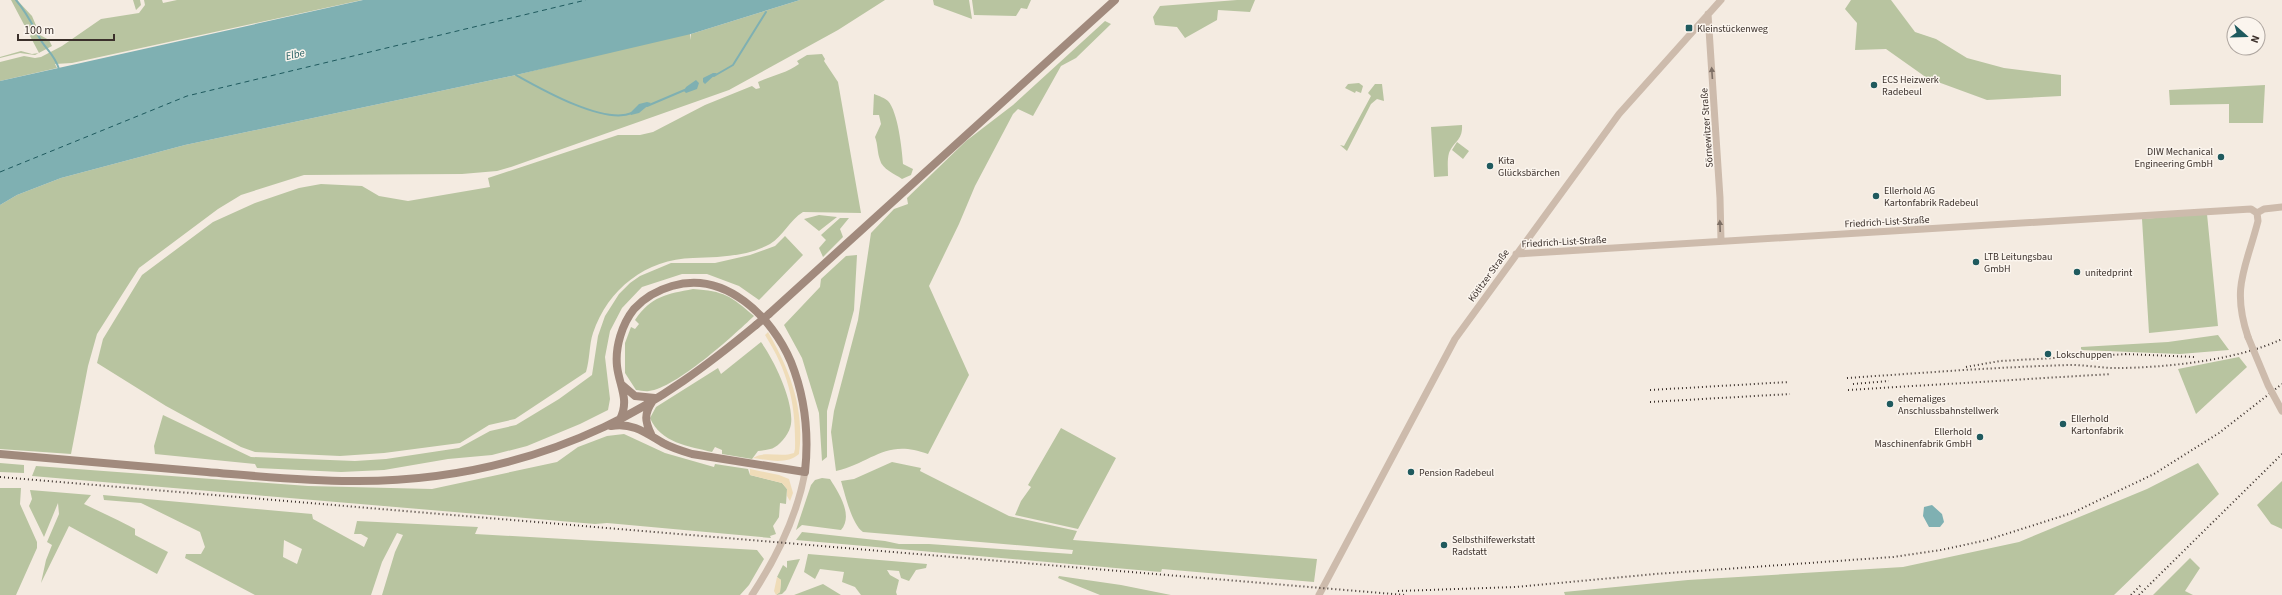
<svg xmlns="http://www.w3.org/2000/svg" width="2282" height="595" viewBox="0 0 2282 595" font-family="'Source Sans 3',sans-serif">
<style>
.green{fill:#b8c4a0;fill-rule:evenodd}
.sand{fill:#efdcb8}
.water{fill:#7fb0b2}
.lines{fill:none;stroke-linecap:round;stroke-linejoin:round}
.stream{stroke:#7fb0b2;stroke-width:2}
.ferry{stroke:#1f5a5e;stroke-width:1;stroke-dasharray:5 4;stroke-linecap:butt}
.tertiary{stroke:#cdbbac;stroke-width:7}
.secondary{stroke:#a18a7d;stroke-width:8}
.rail{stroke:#3b302b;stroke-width:2;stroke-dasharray:1 3;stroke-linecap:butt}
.tertiary-bridge{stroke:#cdbbac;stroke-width:7}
.secondary-bridge{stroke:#a18a7d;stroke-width:8}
.oneway{fill:#7d6f65}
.poi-dot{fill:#1f5a5e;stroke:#fbf5ee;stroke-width:1.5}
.labels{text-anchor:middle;stroke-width:3;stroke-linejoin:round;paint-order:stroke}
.poi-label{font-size:10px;fill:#3b302b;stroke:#fbf5ee;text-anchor:start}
.street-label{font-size:10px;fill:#3b302b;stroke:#fbf5ee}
.water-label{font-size:11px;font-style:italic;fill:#1f5a5e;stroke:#fbf5ee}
</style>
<rect width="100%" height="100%" fill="#f4ebe1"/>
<path class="green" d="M11,0h6l15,16 8,19 9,5 3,6 -17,9 -15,-2 -20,5v-1l21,-6 11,3 7,-1z
M133,0h7l1,5 -5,5z
M144,0h18l1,3 14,-3h185l-290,63 -17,1 2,4 -57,13v-19l24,-6 11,2 6,-1 21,-11 39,-27 38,-6 6,-8z
M800,0h85l-47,30 -109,60 -218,77 -14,4 -35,3 -158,1 -63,20 -23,14 -79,59 -42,66 -9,32 -17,88 -71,-5v-244l17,-10 44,-17 124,-33 331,-70 174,-43v8l1,-6z
M933,0h36l3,19 -38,-14z
M972,0h59l-4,9 -6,-1 -5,8 -42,-1z
M1237,0h18l-5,12 -32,-2 -1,10 -32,18 -8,-11 -22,-2 -2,-8 7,-11z
M1851,0h40l24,32 21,7 31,19 37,10 57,7v21l-74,4 -60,-22 -41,-29 -31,1 2,-27 -12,-14z
M1105,21l6,3 -35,34 -15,8 -28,50 -15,-7 -5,5 -38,72 -16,38 -30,62 40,89 -41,79c-42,-16 -55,8 -92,17l-5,-39 3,-21 24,-91 13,-87 23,-24 14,-5 -1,-6 59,-57 47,-36z
M822,54l3,5 -1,2 14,21 23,131 -58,-1c-13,8 -20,24 -33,32 -24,13 -51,13 -77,14 -47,1 -85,31 -100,75 -4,12 -3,26 -7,39l-71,47 -26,6 -29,18 -76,10 -44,3 -85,-4 -14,-5 -75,-41 -69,-43 6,-24 39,-64 71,-53 42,-19 44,-15 22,-4 41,2 17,10 29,5 82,-14 -2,-9 130,-43h22l13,-3 52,-27 47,-19 4,3 4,-1 -2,-6c13,-6 29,-9 41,-18l-2,-3 10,-6z
M1359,83l4,3 -2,7 -5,-2 -1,2 -10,-5 3,-4z
M1375,84h7l2,17 -7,-2 -6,5 -24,47 -7,-6 4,1 27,-50 -3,-3z
M2265,85l-2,38h-34v-19l-59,1 -1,-15z
M874,94c5,2 11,4 14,7 10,11 14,48 15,63l10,5 -2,6 -9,4c-7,-5 -20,-10 -22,-19 -3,-8 -2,-15 -5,-23l6,-13 -2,-9h-6z
M1462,125c1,15 -8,16 -13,28 -2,7 -1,16 -1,23l-14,1 -3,-50z
M1457,142l12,9 -6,8 -11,-9z
M2207,214l11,112 -69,7 -7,-114z
M819,215l18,2 -18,14 -15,-12z
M840,218h9l-9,11 3,8 -20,20 -4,-9 7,-8 -5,-5z
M785,236l18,19 -44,45 -20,-14 -32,-12h-25l-40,13 -20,21 -12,23 -5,26 5,42 -2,11 -28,14 -53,22 -35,9 -44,4 -64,11 -43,2 -84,-4 -2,-4 -100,-10 -1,-8 9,-31 88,42 104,4 31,-2 73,-11 31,-17 26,-6 43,-26 33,-24 6,-39 7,-20 14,-22 11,-11 10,-7 31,-13h44l35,-8 25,-9z
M857,255l-3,55 -27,101v46l-5,4 -3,-48 -17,-55 -18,-33 36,-38 1,-8 25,-23z
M693,289c31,2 38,7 61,27 -21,20 -78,72 -105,75 -4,1 -9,-1 -13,-1l-11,-17v-30l6,-16 4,2 4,-5 -4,-4c16,-24 32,-26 58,-31z
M2218,335l11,15 -49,4 -99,-4v-3l87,-5z
M761,342c13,18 33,59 30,82 -1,8 -9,19 -16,23 -4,3 -12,3 -17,4l-6,8 -30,-5v-4l-7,-3 -3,5c-24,-6 -51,-9 -62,-34l6,-11 62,-39 3,6z
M2239,357l8,10 -51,47 -18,-45z
M1061,428l55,30 -38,71 -63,-14 6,-14 10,-14 -3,-2z
M624,434l41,19 49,14 1,-3 33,5 2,6 32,8 5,6 -1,15 -6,-1 -1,14 -6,9 3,8 -6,2 1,2 -164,-15 -12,1 -563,-48 4,-10 272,20 124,3 125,-27 21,-15 29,-11z
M892,462l29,6 -1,3 89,45 68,15 -4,9 244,19 -3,23 -152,-13 -1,3 -365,-32 6,-8 83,9 14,3h30l143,10 1,-4 -210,-18c-11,-7 -18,-38 -22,-51l13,-2z
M0,463l24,2v8l-24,-1z
M2198,463l21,31 -105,101h-549l-1,-3 124,-12 215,-13 116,-25 128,-53z
M822,478l8,1c8,13 24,36 11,51l-39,-5 -6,5 15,-45 4,-5z
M2282,481v48l-11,-5 -14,-19z
M0,488h21l-1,16 17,38v6l-21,47h-16z
M30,490l61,5 -7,9c18,9 33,15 51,25v6l33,17 -11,22 -88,-48 -28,57 5,-23 6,-15 -5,-3 12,-28 -1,-11 -14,34 -15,-31 3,-7z
M103,495l209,19 1,5 51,28 4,-9 -7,-4h-7l3,-13 121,6 -3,7 282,16 7,9 -15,26 -9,10h-358l13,-43 8,-17 -6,-2 -15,29 -11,33h-116l-70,-37 1,-4h15l4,-7 -5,-15 -59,-29 -37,-3zM284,540l18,9 -5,15 -14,-7z
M808,554l119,10 -1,4 -10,2 -7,11 -8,-3 -2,-7 -12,-1 3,5 9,5 -3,12 1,3h-36l-6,-8 -13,-5 2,-10 -24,-3 -5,10 -11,-7z
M2190,558l10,10 -15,23 8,4h-40z
M800,559l-14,31 -4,4 -6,1 4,-3 1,-12 -4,-3 6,-12 4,3v-7z
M1059,576l62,9 50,10h-71l-42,-17z
M823,584l18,11h-47z"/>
<path class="sand" d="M768,332c22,38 37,77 31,122 -12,11 -31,6 -46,4 12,-8 27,0 41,-5l1,-4c1,-44 -6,-76 -30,-114z
M750,469l29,6 10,4 4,14 -3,8 -3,-5v-7l-5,-6 -32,-8z
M777,577l4,3 -1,12 -4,3 -2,-4z"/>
<path class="water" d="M363,0h437l-109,34 -175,41 -331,70 -124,33 -44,17 -17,10v-124z
M713,73h4l-12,11 -2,-2v-4z
M696,80l3,3 -2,6 -11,4 -2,-2 2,-4z
M647,102l4,1 -12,10 -8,2 -1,-2 9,-9z
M1932,505l10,9 2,8 -4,5h-11l-6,-11 1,-9z"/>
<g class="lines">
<path class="stream" d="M16,0c11,13 15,22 23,37 6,12 15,16 20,32
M516,75c25,14 88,50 116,38
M714,76l19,-11 33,-53
M647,106l40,-17"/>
<path class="ferry" d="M0,172l187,-76 399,-96"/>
<path class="tertiary" d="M1708,14l12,184 1,43
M2257,213l7,-4 18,-2
M1516,254l735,-45 6,4
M2248,337c-17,-50 -2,-69 10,-116l-1,-8
M752,595c25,-38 45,-78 53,-123
M1319,595l136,-256 164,-225 102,-114"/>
<path class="secondary" d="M769,314l346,-314
M621,384l14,12 20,2
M611,426c21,-4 35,7 52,17 9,5 19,8 29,11l113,18c4,-37 0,-75 -14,-110 -19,-45 -66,-92 -119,-76 -14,4 -28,12 -38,23 -12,15 -19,38 -17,57 2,19 13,34 3,53
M651,434c-6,-13 -7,-20 1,-32
M0,454c69,6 138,12 207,18 48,4 96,9 144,9 87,1 174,-17 253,-54 56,-26 105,-63 152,-102"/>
<path class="rail" d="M2125,354l70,3
M1966,367l34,-6 129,-7
M1847,378c74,-5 149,-11 224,-13 15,0 30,3 45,3 49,0 122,-8 166,-29
M1853,384l36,-3
M1650,390l139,-8
M1848,390l263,-16
M1650,402l140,-8
M0,477l1405,118
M1398,591l118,-4 139,-13 238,-17 48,-7 46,-10 85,-27 82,-39 65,-41 63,-49
M2131,595l11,-11
M2139,595l143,-141"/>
<path class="tertiary-bridge" d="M2248,337l20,48 14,26"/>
<path class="secondary-bridge" d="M756,325l13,-11"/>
</g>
<defs><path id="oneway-solid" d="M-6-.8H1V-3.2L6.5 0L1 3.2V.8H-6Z"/></defs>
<g class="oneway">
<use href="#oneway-solid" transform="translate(1712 73) rotate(-94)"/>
<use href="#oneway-solid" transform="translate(1720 226) rotate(-92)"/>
</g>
<g class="poi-dot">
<rect x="1685" y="24" width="8" height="8" rx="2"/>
<circle cx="1874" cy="85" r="4"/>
<circle cx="2221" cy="157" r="4"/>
<circle cx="1490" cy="166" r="4"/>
<circle cx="1876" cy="196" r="4"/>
<circle cx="1976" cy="262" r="4"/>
<circle cx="2077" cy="272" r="4"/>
<circle cx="2048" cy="354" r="4"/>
<circle cx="1890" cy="404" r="4"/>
<circle cx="2063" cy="424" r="4"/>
<circle cx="1980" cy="437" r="4"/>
<circle cx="1411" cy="472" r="4"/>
<circle cx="1444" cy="545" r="4"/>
</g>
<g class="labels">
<g class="poi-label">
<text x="1697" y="32">Kleinstückenweg</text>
<text x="1882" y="83">ECS Heizwerk<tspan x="1882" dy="12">Radebeul</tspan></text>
<text x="2213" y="155" text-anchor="end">DIW Mechanical<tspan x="2213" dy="12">Engineering GmbH</tspan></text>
<text x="1498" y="164">Kita<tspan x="1498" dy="12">Glücksbärchen</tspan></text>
<text x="1884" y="194">Ellerhold AG<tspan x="1884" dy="12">Kartonfabrik Radebeul</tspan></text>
<text x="1984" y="260">LTB Leitungsbau<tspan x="1984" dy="12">GmbH</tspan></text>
<text x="2085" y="276">unitedprint</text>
<text x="2056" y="358">Lokschuppen</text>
<text x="1898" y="402">ehemaliges<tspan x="1898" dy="12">Anschlussbahnstellwerk</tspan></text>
<text x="2071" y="422">Ellerhold<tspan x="2071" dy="12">Kartonfabrik</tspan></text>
<text x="1972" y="435" text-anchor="end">Ellerhold<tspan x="1972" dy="12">Maschinenfabrik GmbH</tspan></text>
<text x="1419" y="476">Pension Radebeul</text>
<text x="1452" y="543">Selbsthilfewerkstatt<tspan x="1452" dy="12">Radstatt</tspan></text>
</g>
<g class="street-label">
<text transform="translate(1706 128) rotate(-94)" y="4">Sörnewitzer Straße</text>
<text transform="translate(1887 221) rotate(-3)" y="4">Friedrich-List-Straße</text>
<text transform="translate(1564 241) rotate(-3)" y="4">Friedrich-List-Straße</text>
<text transform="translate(1488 275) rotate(-54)" y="4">Kötitzer Straße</text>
</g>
<g class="water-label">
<text transform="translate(295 54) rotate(-13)" y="4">Elbe</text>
</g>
</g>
<g transform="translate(2246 36) rotate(110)"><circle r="19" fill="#fbf5ee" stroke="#aea6a0"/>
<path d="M0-3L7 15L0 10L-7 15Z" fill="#1f5a5e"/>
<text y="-6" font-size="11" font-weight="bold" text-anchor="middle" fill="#3b302b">N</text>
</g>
<path d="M18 34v6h96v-6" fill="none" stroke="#3b302b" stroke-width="2"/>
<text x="24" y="34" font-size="12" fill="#3b302b" stroke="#fbf5ee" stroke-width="3" paint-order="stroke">100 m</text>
</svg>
